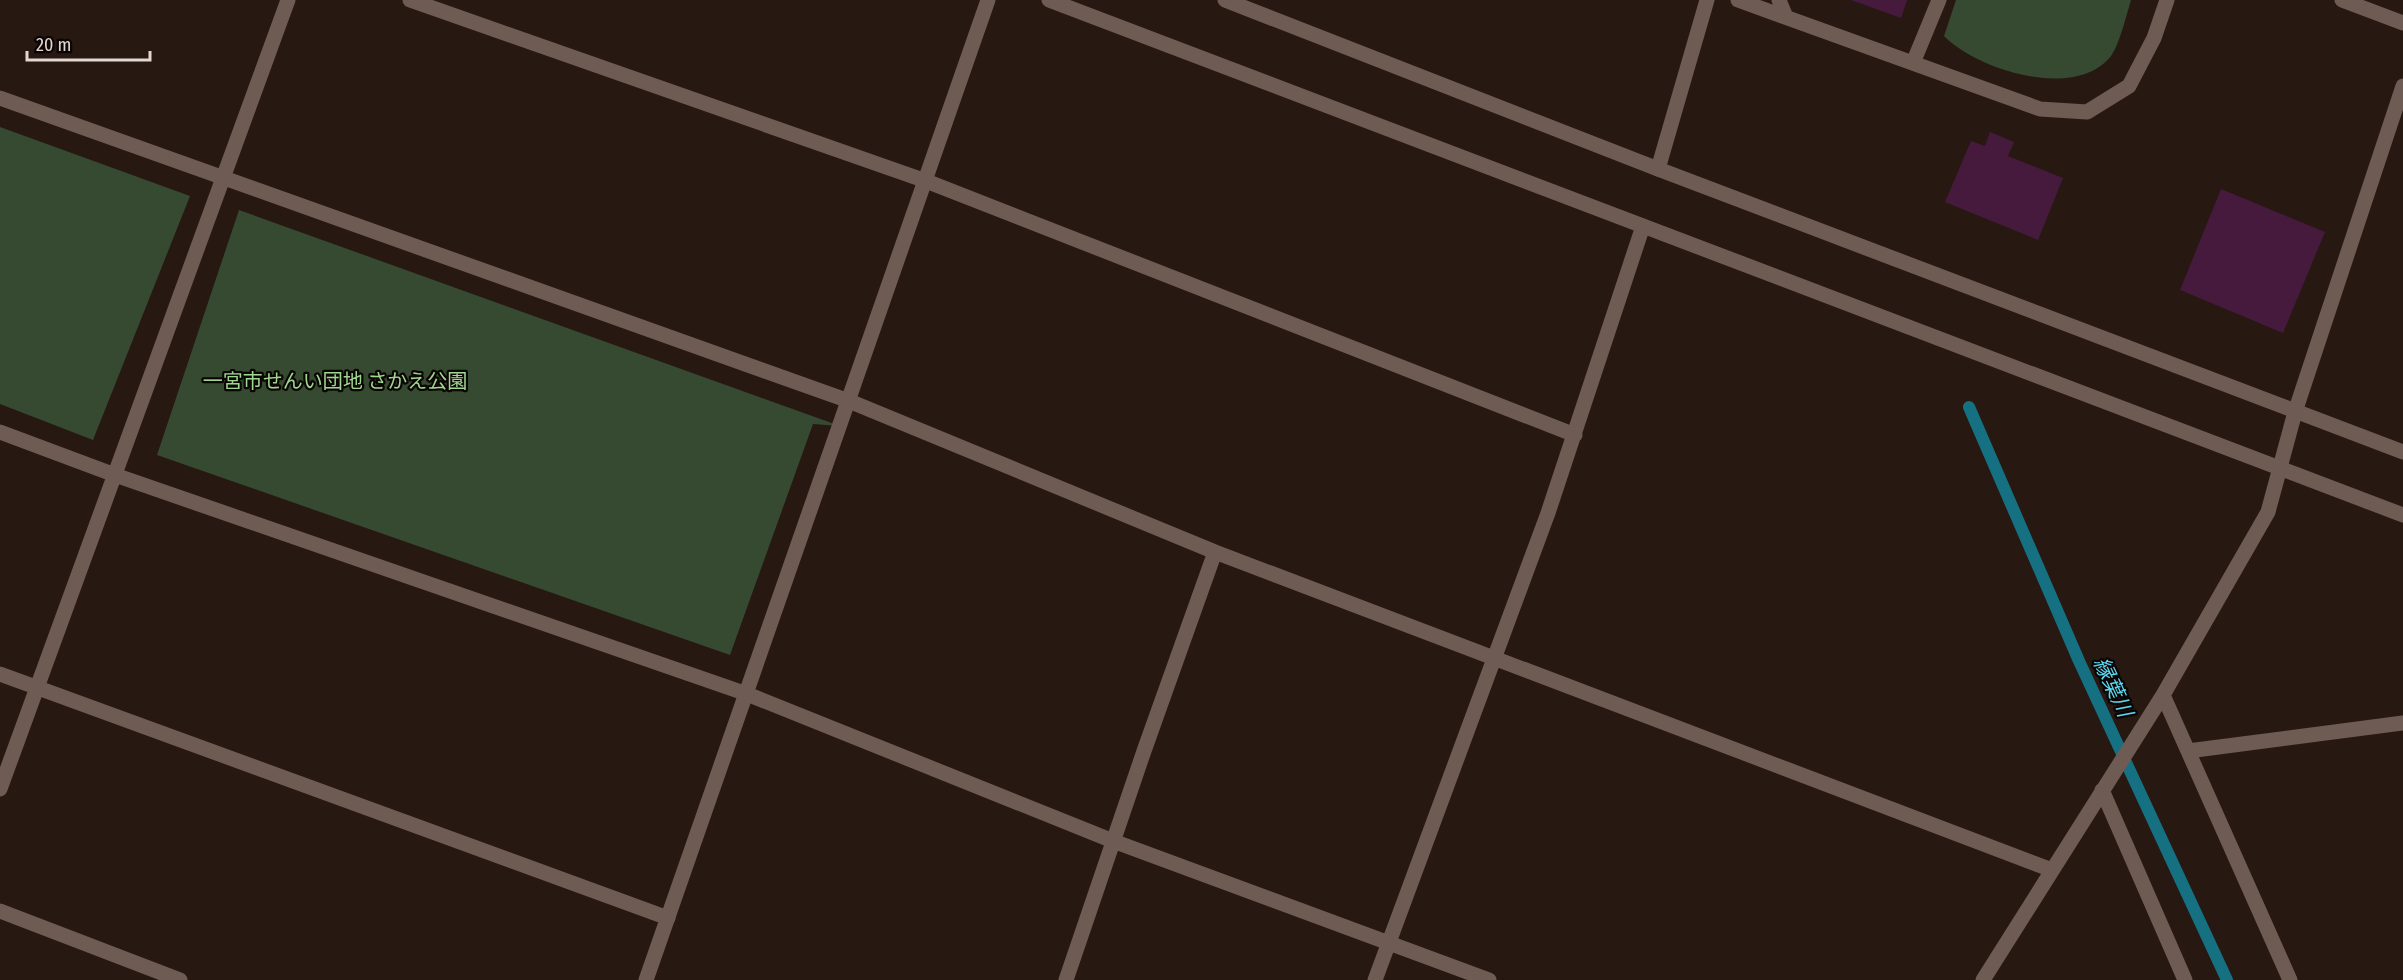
<svg xmlns="http://www.w3.org/2000/svg" width="2403" height="980" viewBox="0 0 2403 980" font-family="'Fira Sans Condensed','Noto Sans JP',sans-serif">
<style>
.green{fill:#354a30}
.lines{fill:none;stroke-linecap:round;stroke-linejoin:round}
.stream{stroke:#157182;stroke-width:12}
.building{fill:#451a3d}
.street{stroke:#6e5b53;stroke-width:15}
.secondary{stroke:#6e5b53;stroke-width:15}
.labels{text-anchor:middle;stroke-width:4.5;stroke-linejoin:round;paint-order:stroke}
.park-label{font-size:20px;fill:#9ed790;stroke:#0b0504}
.water-label{font-size:21px;font-style:italic;fill:#5bd6ef;stroke:#0b0504}
</style>
<rect width="100%" height="100%" fill="#281812"/>
<path class="green" d="M1956,0h175c-4,13 -12,46 -20,56 -35,45 -134,14 -167,-20z
M0,127l190,69 -97,244 -93,-36z
M239,210l601,216 -27,-2 -83,231 -573,-200z"/>
<g class="lines">
<path class="stream" d="M1969,407l110,254 148,319"/>
</g>
<path class="building" d="M1851,0h56l-6,18z
M1990,132l24,10 -6,14 55,22 -25,62 -93,-38 26,-61 14,5z
M2221,189l104,43 -42,101 -103,-43z"/>
<g class="lines">
<path class="street" d="M410,0l516,181 649,254
M1738,0l302,109 47,3 42,-26 25,-48 13,-38
M1779,0l7,17
M2342,0l61,23
M1913,63l26,-63
M0,98l849,303 366,151 837,318
M1658,169l49,-169
M0,432l115,43 632,219 366,147 376,139
M0,674l668,244
M2163,695l127,285
M2188,751l215,-28
M0,789l288,-789
M2102,790l83,190
M0,911l180,69
M1066,980l78,-229 71,-199
M1375,980l173,-467 95,-287
M1983,980l180,-285 105,-183 27,-100 108,-326"/>
<path class="secondary" d="M1049,0l1354,515
M1225,0l433,169 745,283
M646,980l342,-980"/>
</g>
<g class="labels">
<g class="park-label">
<text x="335" y="388">一宮市せんい団地 さかえ公園</text>
</g>
<g class="water-label">
<text transform="translate(2113 687) rotate(65)" y="7">縁葉川</text>
</g>
</g>
<path d="M27 51v9h123v-9" fill="none" stroke="#e2d7d2" stroke-width="3"/>
<text x="36" y="51" font-size="18" fill="#e2d7d2" stroke="#0b0504" stroke-width="4.5" paint-order="stroke">20 m</text>
</svg>
